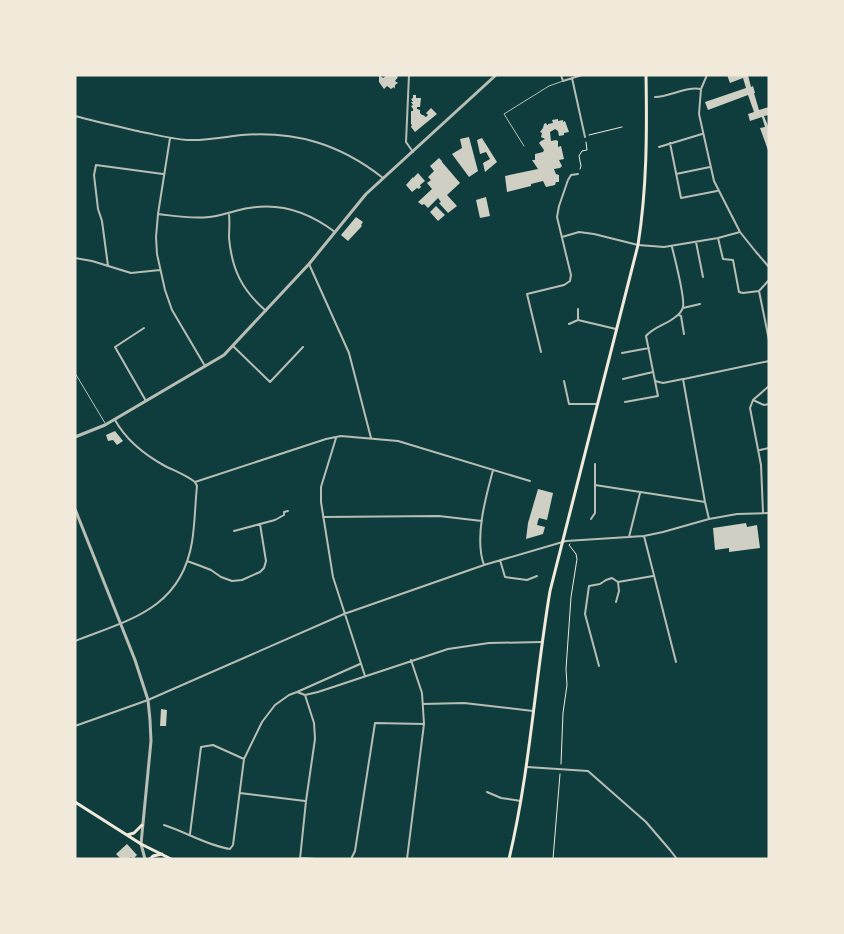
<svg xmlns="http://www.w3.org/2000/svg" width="844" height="934" viewBox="0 0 844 934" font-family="'Asap Condensed',sans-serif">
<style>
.building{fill:#cfcfc3}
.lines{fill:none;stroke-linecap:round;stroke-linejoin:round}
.path{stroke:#f1e9da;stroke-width:1}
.service{stroke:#b8beb3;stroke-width:1}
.minor{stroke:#b8beb3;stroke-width:2}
.tertiary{stroke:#b8beb3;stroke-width:3}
.secondary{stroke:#f1e9da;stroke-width:3}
</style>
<rect width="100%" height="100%" fill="#0f3d3e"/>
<path class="building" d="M379,75l4,3 4,-3h9l2,2 -3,4 3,2 -3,2v4l-1,-2 -3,2 -4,-3 -3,3 -5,-7z
M727,75h21l3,12 2,-1 2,7h-1l5,17 10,-3v8l-5,1 4,10 1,-1v28l-9,-25 5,-1 -3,-10 -12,4 -2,-7 6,-2 -6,-17 -40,15 -3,-8 41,-14 -3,-10 -13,5z
M413,95h3v3h5l-1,9h-3v2l3,1v3l2,2h1l3,2 2,-2 -2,-2 5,-5 6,6 -22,18 -4,-5 1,-2 -1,-1v-13h2v-2l-2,-3 2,-1 -2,-3h2l-2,-3 2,-1z
M558,119v2l5,-1v2l2,-1 4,11 -5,1v2l-5,1 -1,-5 -3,-2 -5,3 1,9 5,-1 2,1v6l3,-1 3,13 -5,1 3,6 -2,2 -6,1 2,5 3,1v7h-3l-1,3 -9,2 -3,-6 -12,3v2l-24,6 -2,-16 33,-7 -6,-9h3v-6l8,-2 1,-2 -5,-7 2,-2 4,-2 -4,-2 1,-4 -2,-1 3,-4 1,-4 2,-1 1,2h1v-1l5,-1 -1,-3z
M469,137l9,34 -9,6 -17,-23 10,-6 -2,-9z
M482,138l15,24 -12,10 -2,-9 7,-4 -4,-7 -6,2 -3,-14z
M439,158l3,3v1l18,21 -13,12 10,11 -9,7 -9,-10 2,-1 -3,-4 -10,10 -4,-4 -2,1 -4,-3 14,-13 -5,-6 4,-3 -3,-3 6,-6 -4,-5z
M418,173l7,8 -5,4 1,2 -2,2 -2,-1 -5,4 -6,-7 7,-8v1z
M486,197l4,19 -10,2 -4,-18z
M436,206l9,9 -7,6 -8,-9z
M356,217l7,5 -2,3 1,1 -14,15 -7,-6z
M115,431l8,10 -6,4 -4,-5 -5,1 -2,-6z
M538,489l15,4 -6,27 -8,-2 -1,3 -1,4 8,2 -2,7 -17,5 2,-16z
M746,523l1,4 10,-2 3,23 -31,4v-4l-14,2 -2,-22z
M161,709l6,1 -1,16h-6z
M127,844l10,11 -4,4 -2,-2 -3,2h-7l-5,-5z"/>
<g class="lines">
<path class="path" d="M589,135l33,-8
M580,169l1,-3 -2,-10 3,-5 5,-1 -1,-8
M561,764l2,-51 4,-28 -1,-16 5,-72 6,-38 -1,-5 -7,-9 1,-1
M553,859l7,-85"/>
<path class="service" d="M524,146l-20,-32 45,-28 14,-5
M75,373l30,50"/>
<path class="minor" d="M409,75l-3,67 7,10
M561,75l2,6 19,-6
M707,75l-6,14 -2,25 15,67 26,51 16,20 13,15
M572,78l13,59
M655,97c15,0 31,-11 46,-8
M75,116c22,6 45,11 67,16 15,3 30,7 45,8 19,1 37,-3 55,-5 54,-4 98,9 141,43
M170,138l-12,76 -2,23 1,17 8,36 7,20 33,56
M670,143l11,55 36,-7
M659,147l43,-13
M676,174l34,-7
M158,214c17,2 33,5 51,3 14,-1 26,-7 40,-9 33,-6 61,5 86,24
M229,215c1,7 0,15 0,23 3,32 13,52 37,73
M562,237l17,-5 15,2 44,11 26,2 54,-9 22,-6
M718,238l5,21 10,1 6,32 4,1 16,-2
M696,242l7,35
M75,258l17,3 39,12 29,-3
M309,264l40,89 22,85
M108,266l-6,-45 -4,-12 -4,-34 2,-10 67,9
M769,280l-10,11 10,49
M683,308l17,-4
M578,309v11l38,9
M679,315l2,1 3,18
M569,324l9,-4
M144,328l-29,19 31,54
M233,346l37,36 33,-35
M541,352l-14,-58 37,-9 6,-4 1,-6 -14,-58 2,-11 9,-26 3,-5 7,-1
M622,353l27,-5
M623,379l30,-7
M684,379l85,-18
M564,381l5,23h27
M655,381l8,2 20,-4 22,123 4,17
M753,400l11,5 5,-1
M625,402l33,-6 -12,-60c8,-9 19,-11 28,-18 3,-2 8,-6 9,-11 2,-9 -8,-48 -11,-60
M336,438l-15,49v15l12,75 32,99
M760,450l9,-2
M195,482l131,-43 15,-3 57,5 132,40
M595,485l110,17
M763,512l-2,-47 -11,-57 3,-8 16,-14
M323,517l116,-1 43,5
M591,519l4,-6v-49
M234,531l41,-11 9,-5v-3l4,-1
M644,536l32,126
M629,537l11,-44
M500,560l5,17 22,3 10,-4
M187,561l11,4 13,5 10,7 11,4 10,-1 18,-8 4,-4 2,-7 -6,-37
M484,565c-10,-27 2,-69 9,-95
M616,602l3,-11 -1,-9 35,-6
M75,641c54,-21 106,-32 117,-99 3,-18 3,-37 5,-56l-2,-4c-9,-7 -20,-11 -30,-16 -20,-11 -39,-26 -50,-46
M599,666l-14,-52 4,-28 11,-2 6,-4 6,-2 6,4
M297,692l63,-28
M423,704l41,-1 69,8
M75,726l73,-26 196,-86 140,-49 82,-24 78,-5 19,-4 46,-13 28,-5 32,-1
M527,767l61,4 58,51 24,28 7,9
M487,792l14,6 20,3
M240,793l65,8
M164,825c22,7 44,21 66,24l3,-4 11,-86 18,-37 13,-17 14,-10 8,-3 8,3 13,-3 130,-43 41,-6 52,-1
M190,834l11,-87 12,-2 31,14
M301,858l15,1
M300,859l6,-58 9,-62 -1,-16 -9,-28
M351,859l4,-8 20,-128 49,1
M407,859l17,-135 -2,-31 -11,-33"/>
<path class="tertiary" d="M75,437l30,-12 119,-70 85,-91 57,-70 130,-119
M75,509l60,151 13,40 2,20 1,21 -10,103 4,15"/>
<path class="secondary" d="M75,802l66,42 30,15
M127,835l7,-2 8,-8
M150,859l3,-3 9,-2
M509,859c21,-88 26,-179 41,-268l88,-346c9,-57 9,-113 8,-170"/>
</g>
<rect width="844" height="934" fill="none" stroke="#f1e9da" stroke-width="153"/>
</svg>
